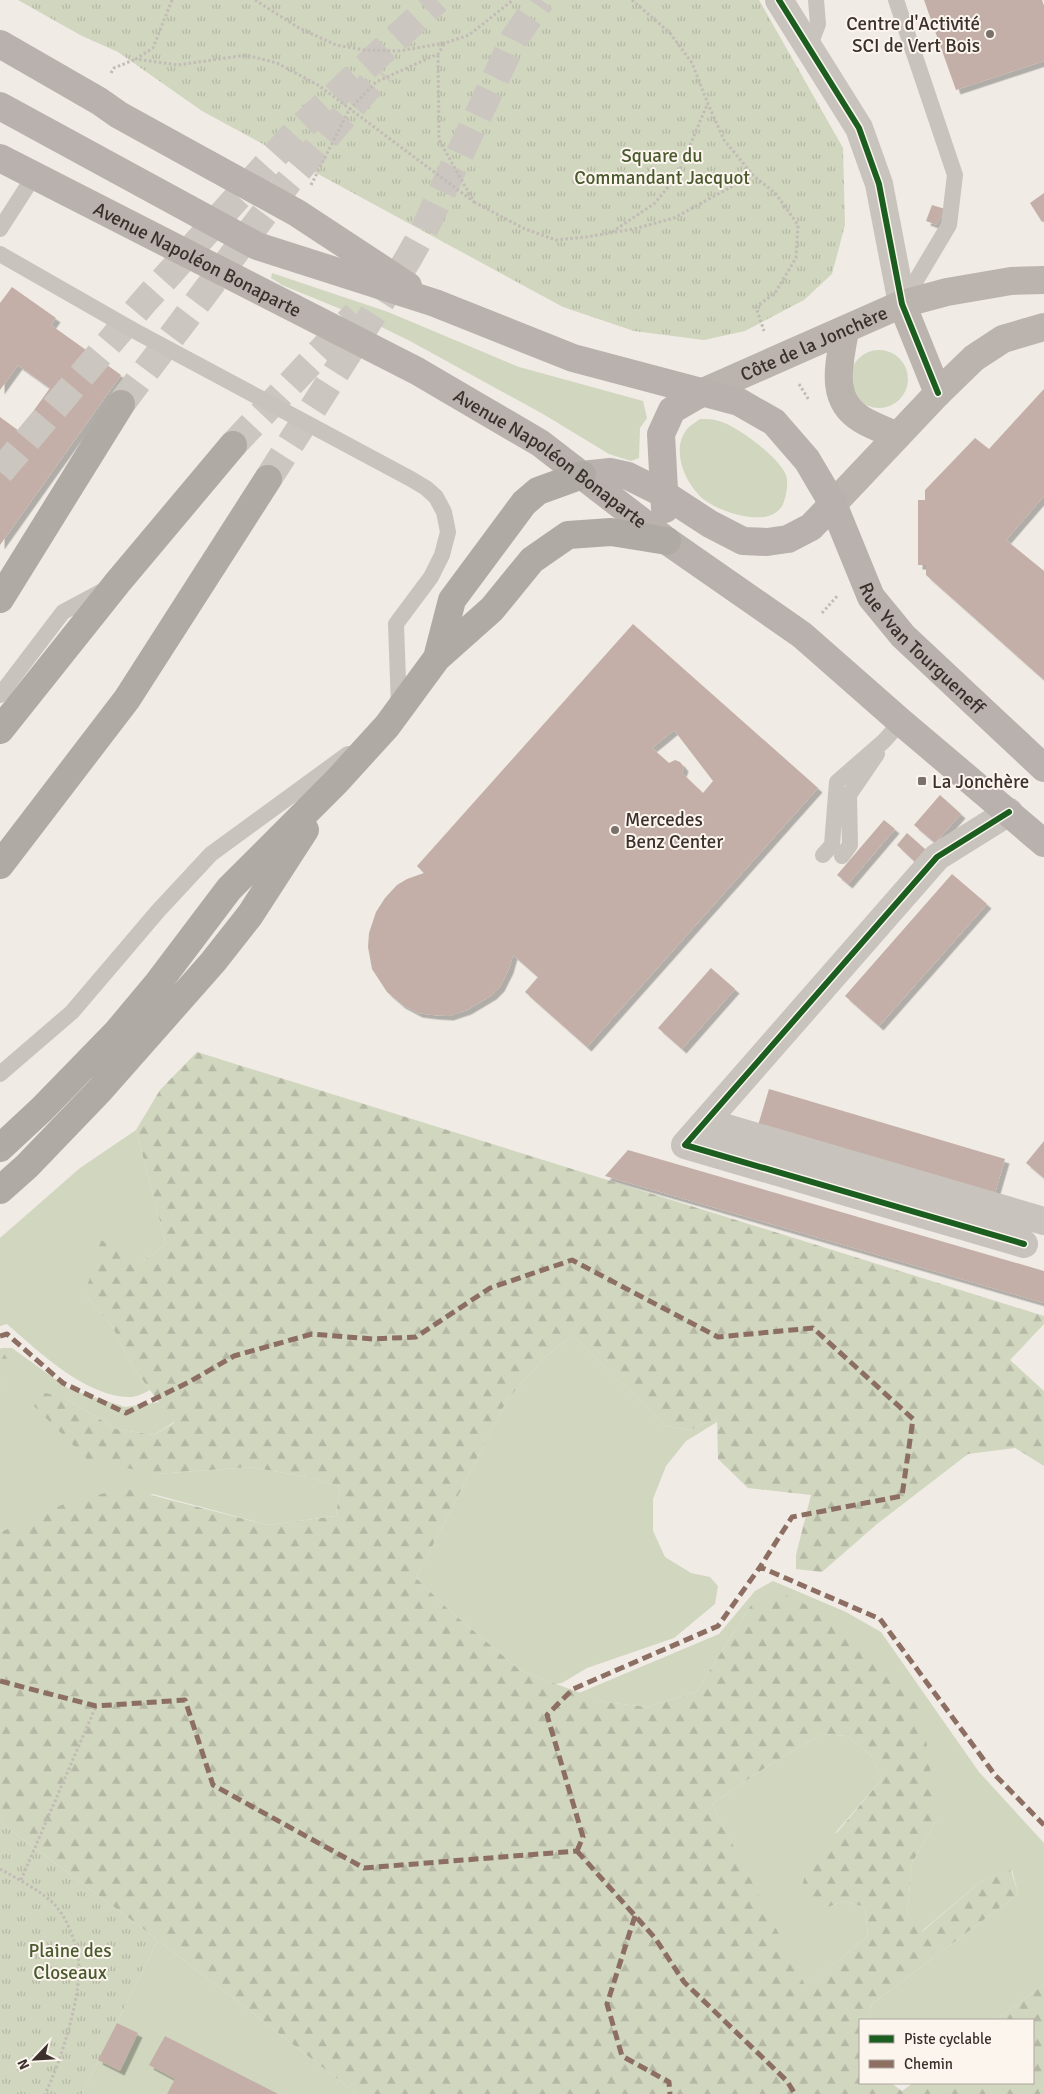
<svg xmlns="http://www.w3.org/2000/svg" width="1044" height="2094" viewBox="0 0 1044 2094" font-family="Signika,sans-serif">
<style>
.grass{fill:#d1d6bf}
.forest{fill:url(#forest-firs);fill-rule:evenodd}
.park{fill:url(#park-tufts)}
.building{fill:#c3afa7;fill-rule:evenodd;filter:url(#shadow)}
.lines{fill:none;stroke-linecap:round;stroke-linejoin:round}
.highway-tunnel{stroke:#ccc6c0;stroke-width:28;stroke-dasharray:28 14;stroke-linecap:butt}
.path{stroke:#c2bbb6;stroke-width:3;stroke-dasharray:2.5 2.5;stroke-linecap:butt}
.lane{stroke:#c9c3be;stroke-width:16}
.street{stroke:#c9c3be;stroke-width:28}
.secondary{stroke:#bab3ae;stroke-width:28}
.primary{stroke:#b8b1ad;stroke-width:28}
.highway{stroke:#afaaa4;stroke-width:28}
.quiet{stroke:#8d6e63;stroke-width:5;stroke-dasharray:10 5;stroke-linecap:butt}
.cycleway-casing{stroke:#fbf5ee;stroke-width:9}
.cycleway{stroke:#1b5e20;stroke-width:6}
.poi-dot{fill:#7a716c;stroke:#fbf5ee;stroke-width:2}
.labels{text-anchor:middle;stroke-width:4;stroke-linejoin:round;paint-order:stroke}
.poi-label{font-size:19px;fill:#3b302b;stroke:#fbf5ee;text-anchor:start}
.park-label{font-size:19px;fill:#4a5a2e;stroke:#fbf5ee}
.street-label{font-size:19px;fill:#3b302b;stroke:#fbf5ee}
</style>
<defs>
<pattern id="forest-firs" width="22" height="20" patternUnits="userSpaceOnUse" patternTransform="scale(1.25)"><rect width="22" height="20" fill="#d1d6bf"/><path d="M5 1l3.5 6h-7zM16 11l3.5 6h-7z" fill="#b4b8a4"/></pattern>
<pattern id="park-tufts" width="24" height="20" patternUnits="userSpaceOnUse" patternTransform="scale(1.25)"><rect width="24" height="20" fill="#d1d6bf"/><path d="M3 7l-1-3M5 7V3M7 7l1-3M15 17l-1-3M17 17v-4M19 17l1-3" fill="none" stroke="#b4b8a4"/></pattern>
<filter id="shadow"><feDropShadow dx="4.5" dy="4.5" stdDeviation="0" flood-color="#0004"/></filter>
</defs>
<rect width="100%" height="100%" fill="#f0ebe5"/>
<path class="grass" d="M272,273l116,39 131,55 124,34 4,17 -7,10 -1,30 -8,3 -22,-7 -66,-40 -133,-73 -45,-22 -83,-34 -11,-7z
M850 379a29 29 0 1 1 58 0a29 29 0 1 1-58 0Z
M700,419c6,0 13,0 19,2 18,5 60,36 67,54 2,6 1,17 -1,23 -2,7 -3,10 -10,15 -17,12 -64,-3 -77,-19 -15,-16 -27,-47 -10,-66 3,-3 8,-6 12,-9z
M136,1130l30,114 -24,18 -57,32 27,32 19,38 19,26c-5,3 -12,6 -18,7 -44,2 -94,-46 -125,-73l-7,2v-88l80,-70z
M573,1335l92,91 25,4 27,-12v4l-31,19 -20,25 -13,33v32l12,26 26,16 19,4 8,9 -3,18 -41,34 -87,30 -25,15 -6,1 -35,-13 -72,-61 -33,-32 91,-178 38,-43z
M1,1348h11l57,41 56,18 35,-5 14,20 -20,13 -38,-6 -53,-32 93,77 94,-7 58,10 32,10 -4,29 -68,9 -115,-31 -150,37 -3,-1v-143l9,-23z
M773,1581l73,31 35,20 98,140 65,71v141l-48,36h-127l3,-16 146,-110 -6,-24 -32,12 -58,49 -15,-16 5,-52 25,-44 -186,-214 -55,87 -49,15 -42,-5 -26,-9 140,-59 36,-43z
M822,1734l25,2 24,19 11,24 -46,53 -8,75 16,-6 21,6 3,29 -63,52 -93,-184 57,-39z
M158,1940l199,154h-275z"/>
<path class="forest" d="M197,1052l847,264v8l-34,36 34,31v75l-29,-18 -47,6 -91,70 -55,48 -26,-3v-14l15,-60 -63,-7 -30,-29 -1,-41 -27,12 -25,-4 -92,-91 -28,22 -38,43 -91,178 33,32 72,61 84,31 42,5 49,-15 55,-87 31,-12 58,28 54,51 28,38 15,109 -25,44 -5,52 16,16 57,-49 31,-12 7,24 -146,110 -3,16h-9v63h31l11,8 11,-8h120v-63h-37l48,-36v110h-687l-199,-154 -158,-118v-292l3,1 61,-27 60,-16 144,37 68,-9 4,-29 -32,-10 -58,-10 -94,7 -68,-14 -54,-54 7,-14 22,5 53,32 38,6 20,-12 -43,-59 -19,-38 -27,-32 16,-54 41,22 24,-18 -30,-114 24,-40zM822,1734l25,2 24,19 11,24 -75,89 -6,22 8,13 19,4 16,-6 21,6 3,29 -62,51 -94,-183 57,-39z
M1,1348l9,16 -10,23v-38z"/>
<path class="park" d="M18,0h741l84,148 2,77 -13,49 -28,26 -59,31 -41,9 -70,-9 -71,-24 -361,-196 -84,-59 -36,-16z
M0,1822l158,118 -76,154h-82z"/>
<path class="building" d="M924,0h118l2,6v55l-88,29z
M1044,193v28l-2,1 -12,-19z
M932,205l13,4 -8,16 -11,-4z
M12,287l44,31 -5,7 70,50 -121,170v-128l19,14 31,-43 -32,-23 -18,25v-87z
M1044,389v107l-38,44 38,31v109l-118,-105v-10h-8v-65h7v-10l50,-52 14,11z
M633,624l185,164 -231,259 -62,-55 13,-15 -25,-22 -4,14 -9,18 -8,8 -25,15 -18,6 -16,-1 -15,-2 -17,-9 -14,-12 -15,-23 -4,-22 1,-14 7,-21 9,-14 12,-13 10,-6 17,-6 -7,-7zM674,730l39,51 -10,12 -21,-20 2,-6 -4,-5 -5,-2 -6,3 -17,-15z
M940,795l21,19 -26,29 -21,-18z
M884,820l11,9 -47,55 -11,-9z
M907,833l19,17 -11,12 -18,-17z
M952,874l35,30 -108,122 -34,-30z
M711,968l24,21 -53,60 -24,-21z
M769,1089l236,70 -13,44 -236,-71z
M1044,1141v37l-18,-15z
M628,1150l416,121v32l-439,-127z
M117,2023l21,10 -18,38 -22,-11z
M165,2036l113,58h-111l8,-15 -26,-14z"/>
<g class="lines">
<path class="highway-tunnel" d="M121,404l167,-222 93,-110
M233,445l123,-131
M0,472l143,-169 152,-170 142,-133
M268,479l140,-220 15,-27 91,-193 27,-39"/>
<path class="path" d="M172,0l-19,48 -17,11 42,6 68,-10 31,8 41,22 156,117 -35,-62 -1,-86
M255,0l44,28 37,17 29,5 34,1 46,-8 24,-8 44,-35
M632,0l38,33 22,30 16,41 16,36 29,35 23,19 22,31 -2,33 -21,35 -19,14 8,24
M111,73l3,-5 22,-9
M311,185l38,-75 27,-28 62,-28 7,-11
M474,202l51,27 31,11 30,-3 48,-8 40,-11 79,-43
M612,232l43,-29 22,-27 30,-71
M799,384l10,16
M822,613l16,-18
M0,1869c16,9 43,23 55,36 12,13 20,35 23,52 6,33 -18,107 -33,137
M21,1880l75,-174"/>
<path class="lane" d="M896,0l59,175 -6,50 -47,79
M809,48l9,-24 -2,-24
M0,229l34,-53
M0,254l133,76 278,149 15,9 10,9 8,15 4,20 -6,23 -11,22 -35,47 3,84
M0,695l63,-83 43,-23
M823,855l9,-10 5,-63 47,-41 17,-19
M842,856l8,-11 -1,-50 28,-41
M0,1074l72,-62 86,-101 53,-57 137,-100"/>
<path class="street" d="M779,0l80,128 20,56 23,120
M1009,812l-72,45 -252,288 339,99
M706,1122l338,99"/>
<g class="secondary">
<path d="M902,304l36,89"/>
<path d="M845,330c-5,32 -17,69 16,89 11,7 24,11 36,17"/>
<path id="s1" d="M703,392l199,-88 45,-12 64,-11 33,-1"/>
<path d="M833,504l105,-111 36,-35 29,-19 41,-12"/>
</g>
<g class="primary">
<path d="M0,44l99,57 20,14 178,98 111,73"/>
<path id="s2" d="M0,106l257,140 178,57 138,55 166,44 35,20 33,38 26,44 38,93 32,39 141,132"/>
<path id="s3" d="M0,158l417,213 123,72 127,98 135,94 99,87 143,121"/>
<path d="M582,475l28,-3 18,4 36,18 46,30 33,17 24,1 21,-3 23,-12 22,-23"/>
<path d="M665,509l-4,-75 11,-24 31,-18"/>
</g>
<path class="highway" d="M0,599l121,-195
M437,658l15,-58 72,-97 14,-12 44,-16
M0,730l118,-148 115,-137
M0,865l127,-166 141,-220
M0,1148l42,-39 75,-77 41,-49 71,-94 107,-107 51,-56 50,-68 55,-49 40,-49 36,-25 43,-3 56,9
M0,1190l27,-24 73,-76 113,-128 37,-47 55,-85"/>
<path class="quiet" d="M0,1336l7,-2 56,49 63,30 63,-31 45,-26 78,-22 61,5 43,-2 74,-49 82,-28 146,77 95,-9 100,91 -11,77 -110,21 -32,50 120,52 115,156 49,50
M0,1681l96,25 89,-6 28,85 151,83 213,-17
M577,1851l6,-14 -36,-122 26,-26 145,-63 42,-59
M577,1851l78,87 29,44 103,99 8,13
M635,1916l-28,88 15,52 47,26 1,12"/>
<g class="cycleway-casing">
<path id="cycleway" d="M779,0l80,128 20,56 23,120 36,89
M1009,812l-72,45 -252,288 339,99"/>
</g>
<use href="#cycleway" class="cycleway"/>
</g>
<g class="poi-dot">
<circle cx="990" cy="34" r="5"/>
<rect x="917" y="776" width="10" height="10" rx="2.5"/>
<circle cx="615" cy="830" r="5"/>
</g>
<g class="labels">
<g class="poi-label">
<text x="980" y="30" text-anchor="end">Centre d'Activité<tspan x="980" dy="22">SCI de Vert Bois</tspan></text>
<text x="932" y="788">La Jonchère</text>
<text x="625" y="826">Mercedes<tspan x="625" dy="22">Benz Center</tspan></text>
</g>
<g class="park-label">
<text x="662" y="162">Square du<tspan x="662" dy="22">Commandant Jacquot</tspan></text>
<text x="70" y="1957">Plaine des<tspan x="70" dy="22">Closeaux</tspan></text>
</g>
<g class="street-label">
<text dy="7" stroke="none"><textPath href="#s3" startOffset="222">Avenue Napoléon Bonaparte</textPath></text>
<text dy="7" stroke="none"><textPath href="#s1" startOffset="121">Côte de la Jonchère</textPath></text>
<text dy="7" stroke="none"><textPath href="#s3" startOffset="628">Avenue Napoléon Bonaparte</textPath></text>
<text dy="7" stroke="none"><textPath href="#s2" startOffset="1114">Rue Yvan Tourgueneff</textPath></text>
</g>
</g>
<rect x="859" y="2019" width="175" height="65" fill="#fbf5ee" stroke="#aea6a0"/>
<rect x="869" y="2035" width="25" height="8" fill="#1b5e20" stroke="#aea6a0"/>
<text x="904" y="2044" font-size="15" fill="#3b302b">Piste cyclable</text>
<rect x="869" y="2060" width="25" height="8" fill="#8d6e63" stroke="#aea6a0"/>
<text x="904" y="2069" font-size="15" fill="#3b302b">Chemin</text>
<g transform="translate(35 2059) rotate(245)" stroke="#fbf5ee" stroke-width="4" paint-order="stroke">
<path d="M0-4L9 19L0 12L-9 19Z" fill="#3b302b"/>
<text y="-8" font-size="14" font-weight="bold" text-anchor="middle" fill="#3b302b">N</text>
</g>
</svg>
